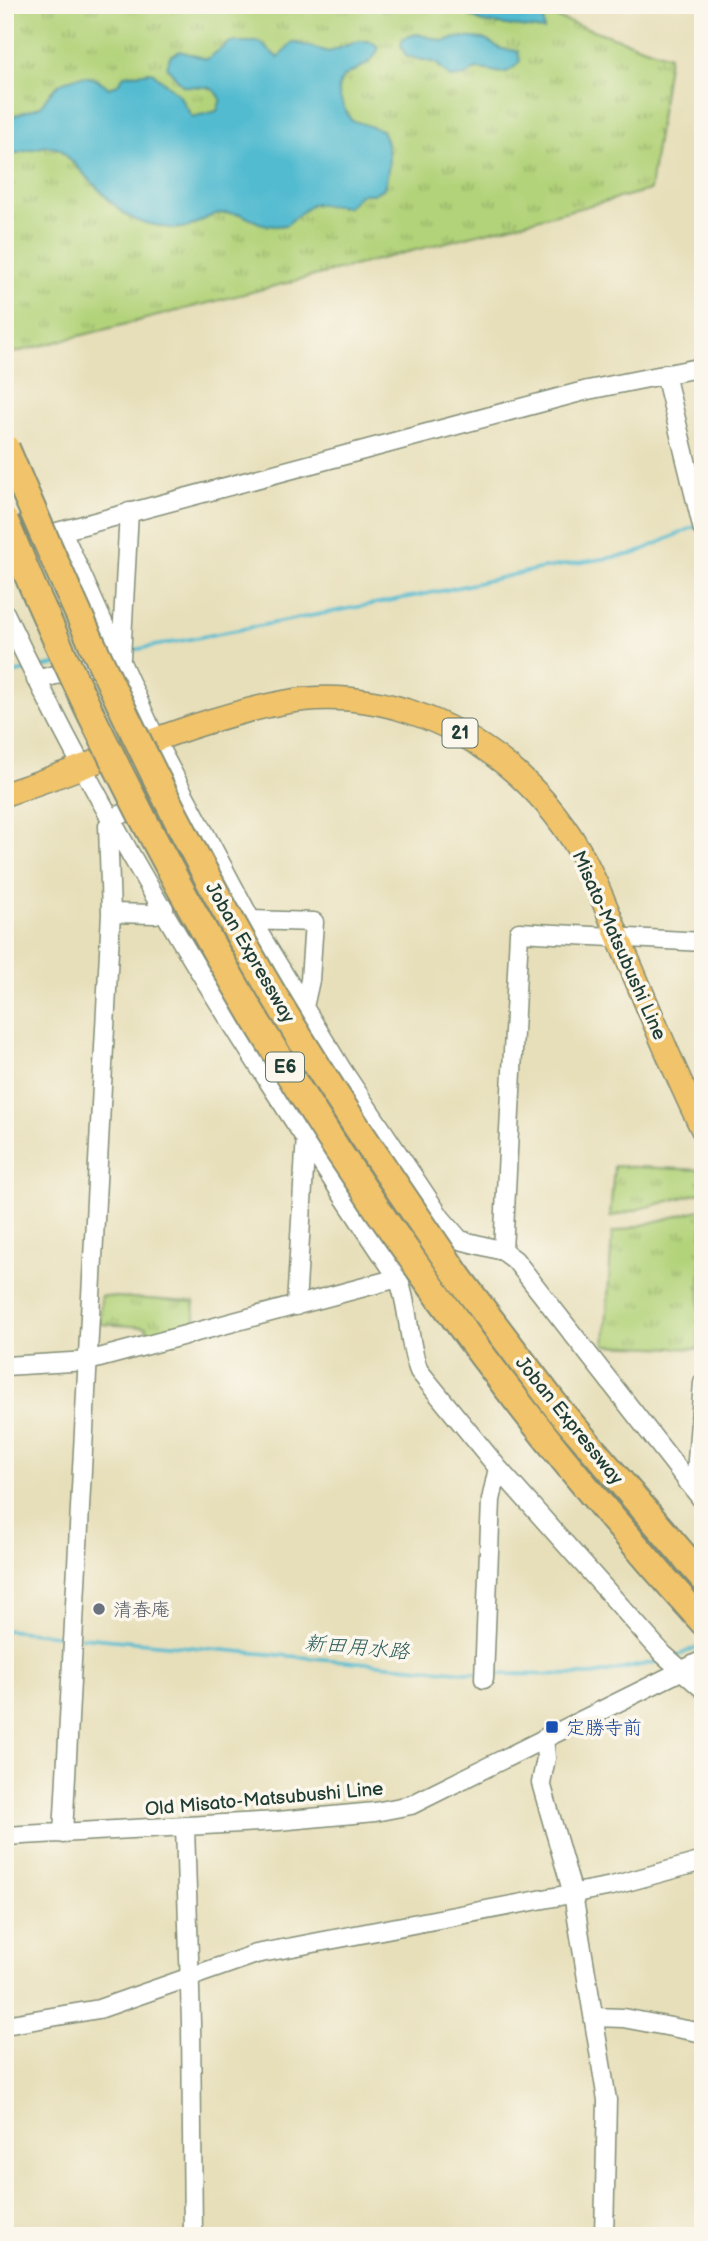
<svg xmlns="http://www.w3.org/2000/svg" width="708" height="2241" viewBox="0 0 708 2241" font-family="'Balsamiq Sans','Klee One',sans-serif">
<style>
.grass{fill:url(#grass-tufts);stroke:#698857;stroke-width:2}
.water{fill:#53bbd0;stroke:#397c82;stroke-width:2}
.lines{fill:none;stroke-linecap:round;stroke-linejoin:round}
.stream{stroke:#53bbd0;stroke-width:3.5}
.minor-casing{stroke:#838e77;stroke-width:21}
.major-casing{stroke:#838e77;stroke-width:26}
.highway-casing{stroke:#838e77;stroke-width:30}
.minor{stroke:#fff;stroke-width:18}
.major{stroke:#f1c36a;stroke-width:23}
.highway{stroke:#f1c36a;stroke-width:26}
.highway-bridge-casing{stroke:#838e77;stroke-width:30;stroke-linecap:butt}
.highway-bridge{stroke:#f1c36a;stroke-width:26}
.worship-dot{fill:#6b7280;stroke:#fbf7ec;stroke-width:2.5}
.transit-dot{fill:#1a4fb4;stroke:#fbf7ec;stroke-width:2.5}
.labels{text-anchor:middle;stroke-width:7;stroke-linejoin:round;paint-order:stroke}
.shield{fill:#fbf7ec;stroke:#61756b;stroke-width:2}
.shield-label{font-size:18px;font-weight:bold;fill:#1f3d34}
.street-label{font-size:19px;fill:#1f3d34;stroke:#fbf7ec}
.worship-label{font-size:19px;fill:#5b616d;stroke:#fbf7ec;text-anchor:start}
.transit-label{font-size:19px;fill:#164399;stroke:#fbf7ec;text-anchor:start}
.water-label{font-size:21px;font-style:italic;fill:#2c5c5b;stroke:#fbf7ec}
</style>
<defs>
<pattern id="grass-tufts" width="24" height="20" patternUnits="userSpaceOnUse" patternTransform="scale(1.75)"><rect width="24" height="20" fill="#b3d37a"/><path d="M3 7l-1-3M5 7V3M7 7l1-3M15 17l-1-3M17 17v-4M19 17l1-3" fill="none" stroke="#91ac65"/></pattern>
</defs>
<rect width="100%" height="100%" fill="#fbf7ec"/>
<filter id="ink" filterUnits="userSpaceOnUse"><feTurbulence type="fractalNoise" baseFrequency=".0143" numOctaves="2"/><feDisplacementMap in="SourceGraphic" scale="14" xChannelSelector="R" yChannelSelector="G"/><feConvolveMatrix kernelMatrix="1 2 1 2 8 2 1 2 1" color-interpolation-filters="sRGB"/></filter>
<filter id="wash" filterUnits="userSpaceOnUse"><feTurbulence type="fractalNoise" baseFrequency=".00686" numOctaves="4" result="noise"/><feDisplacementMap in="SourceGraphic" scale="28" xChannelSelector="R" yChannelSelector="G"/><feGaussianBlur stdDeviation="1.57" result="paint"/><feColorMatrix in="noise" values="0 0 0 0 0 0 0 0 0 0 0 0 0 0 0 0 0 1.4 0 .05"/><feComposite in="paint" operator="in"/></filter>
<g filter="url(#wash)">
<rect width="100%" height="100%" fill="#e7dfba"/>
<path class="grass" d="M5,5h543l3,11 118,40 -19,134 -645,165z
M614,1166l89,4v22l-93,25z
M703,1209l-5,140 -93,-4 7,-112z
M101,1296l93,6 2,26 -49,10 -1,-11 -46,-3z"/>
<path class="water" d="M460,5h83l1,25 -62,-8 -15,-8z
M417,34l26,7 19,-4 21,2 19,10 16,2 2,10c-16,20 -22,8 -44,8l-11,7 -14,2 -15,-15 -30,-7 -5,-10 2,-8z
M358,41h12l9,6c-11,35 -64,14 -28,73l31,10c9,18 8,39 2,58l-11,6h-12l-13,13 -36,-3 -26,21 -10,1 -12,-1 -24,-11 -14,-1 -11,1 -26,13 -15,2 -34,-7 -13,-6 -17,-15 -50,-52 -14,-3 -41,10v-37l36,-13c14,-26 44,-41 68,-18l9,-4 6,-9 28,-3 27,23 13,22 25,-6 4,-12c-9,-17 -21,-11 -38,-13l-16,-19 3,-11 10,-5 27,8 23,-17h30l18,16 15,-16 36,10z"/>
<g class="lines">
<path class="stream" d="M128,651l318,-61 93,-21 95,-15 62,-28
M38,668l20,-4
M5,674l22,-4
M5,1630l64,6
M81,1637l396,36
M675,1657l28,-13
M488,1674l105,1 68,-14"/>
</g>
</g>
<g filter="url(#ink)">
<g class="lines">
<g class="minor-casing">
<path id="minor" d="M665,374l38,156
M62,531l99,220 90,169 90,148 100,150 19,22 43,11 12,9 188,241
M5,546l583,-156 115,-23
M5,613c109,233 249,452 393,665 12,30 9,63 21,93l79,97 165,186 40,35
M36,680l85,-22 8,-146
M111,913l44,1 9,-6
M251,920l63,2 -4,58 -6,27
M503,1251l16,-319 184,10
M296,1306l10,-171
M5,1366l83,-5 310,-83
M686,1481l10,-8 7,-90
M484,1679l7,-179 7,-32
M544,1738l2,20 -5,25 32,111 34,206 -3,136
M185,1826l6,197 2,213
M63,1834l48,-921 -3,-87 3,-6 61,-32
M5,1836l273,-15 97,-9 36,-7 292,-145
M594,2017l29,1 80,15
M5,2025l94,-16 157,-55 356,-68 91,-25"/>
</g>
<g class="major-casing">
<path id="major" d="M5,794c94,-30 184,-74 281,-92 41,-8 86,-3 125,10 71,24 130,73 168,138 18,31 31,68 45,101 26,60 50,121 79,179"/>
</g>
<g class="highway-casing">
<path id="highway" d="M459,1278l100,132 144,168
M437,1294c82,114 171,223 266,328"/>
</g>
<use href="#minor" class="minor"/>
<use href="#major" class="major"/>
<use href="#highway" class="highway"/>
<g class="highway-bridge-casing">
<path id="highway-bridge" d="M6,448c74,174 152,346 246,510 63,110 135,215 207,320
M5,521c112,273 259,534 432,773"/>
</g>
<use href="#highway-bridge" class="highway-bridge"/>
</g>
</g>
<circle class="worship-dot" cx="99" cy="1609" r="7"/>
<rect class="transit-dot" x="545" y="1720" width="14" height="14" rx="3.5"/>
<g class="labels">
<g class="shield">
<rect x="442.5" y="718.5" width="35" height="29" rx="5"/>
<rect x="266" y="1052.5" width="38" height="29" rx="5"/>
</g>
<g class="shield-label">
<text x="460" y="739">21</text>
<text x="285" y="1073">E6</text>
</g>
<g class="street-label">
<text transform="translate(620 945) rotate(66)" y="7">Misato-Matsubushi Line</text>
<text transform="translate(251 952) rotate(60)" y="7">Joban Expressway</text>
<text transform="translate(570 1420) rotate(51)" y="7">Joban Expressway</text>
<text transform="translate(264 1798) rotate(-5)" y="7">Old Misato-Matsubushi Line</text>
</g>
<g class="worship-label">
<text x="113" y="1616">清春庵</text>
</g>
<g class="transit-label">
<text x="566" y="1734">定勝寺前</text>
</g>
<g class="water-label">
<text transform="translate(357 1647) rotate(5)" y="7">新田用水路</text>
</g>
</g>
<rect width="708" height="2241" fill="none" stroke="#fbf7ec" stroke-width="28"/>
</svg>
